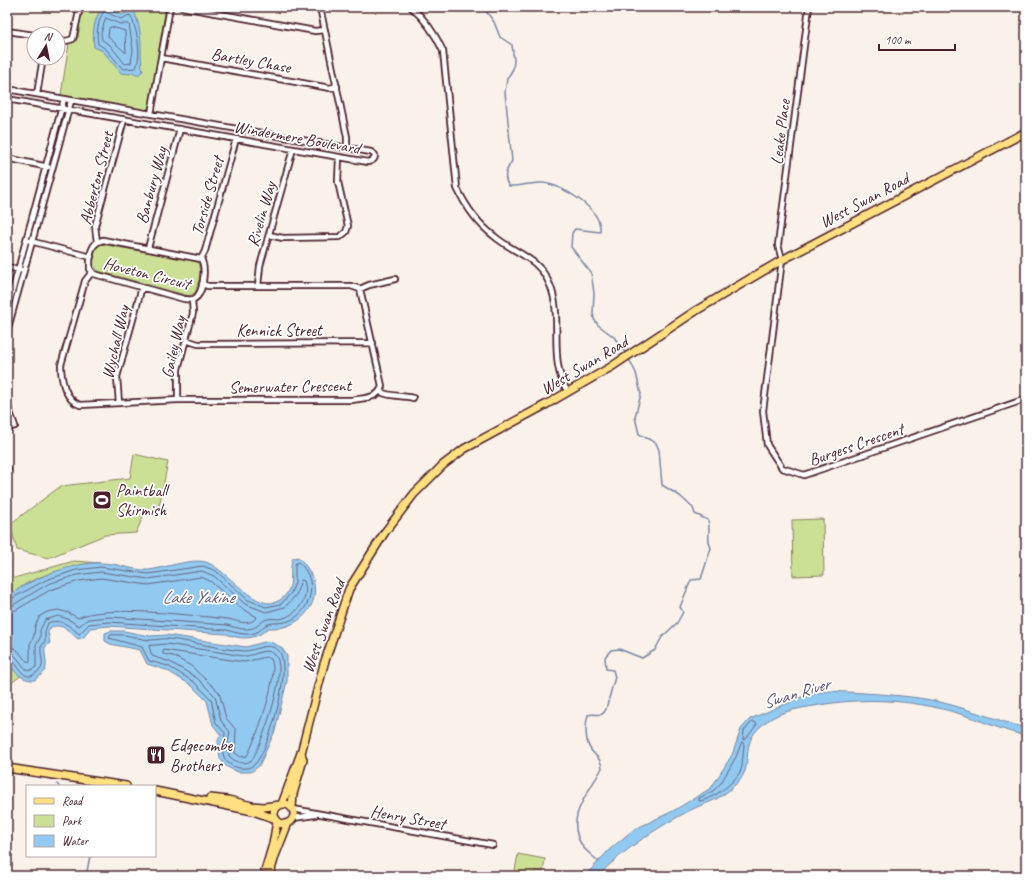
<svg xmlns="http://www.w3.org/2000/svg" width="1033" height="883" viewBox="0 0 1033 883" font-family="Caveat,sans-serif">
<style>
.green{fill:#cbe095;stroke:#8a8060}
.water{fill:#92c9f1;stroke:#7585a2}
.lines{fill:none;stroke-linecap:round;stroke-linejoin:round}
.shore{stroke:#67637a;stroke-width:1}
.stream{stroke:#7585a2;stroke-width:1.5}
.minor-casing{stroke:#4a1f2b;stroke-width:8}
.primary-casing{stroke:#4a1f2b;stroke-width:10}
.minor{stroke:#fff;stroke-width:4.5}
.primary{stroke:#ffdf80;stroke-width:7}
.labels{text-anchor:middle;stroke-width:3.5;stroke-linejoin:round;paint-order:stroke}
.street-label{font-size:17px;fill:#4a1f2b;stroke:#fff}
.poi-label{font-size:17px;fill:#4a1f2b;stroke:#fff;text-anchor:start}
.water-label{font-size:18px;font-style:italic;fill:#635a70;stroke:#fff}
</style>
<rect width="100%" height="100%" fill="#faf2ea"/>
<filter id="ink" filterUnits="userSpaceOnUse"><feTurbulence type="fractalNoise" baseFrequency=".025" numOctaves="2"/><feDisplacementMap in="SourceGraphic" scale="8" xChannelSelector="R" yChannelSelector="G"/><feConvolveMatrix kernelMatrix="1 2 1 2 8 2 1 2 1" color-interpolation-filters="sRGB"/></filter>
<g filter="url(#ink)">
<path class="green" d="M82,7h84l-16,100 -5,3 -84,-15 8,-52 9,-5z
M100,244l97,17c6,11 1,21 -2,32l-6,3 -91,-25 -5,-6 2,-16z
M134,454l34,8 -11,55 -13,-3 -8,19 -31,2 -57,23 -31,-8 -7,-26 51,-38 69,-8z
M823,519l1,56 -31,1 -1,-56z
M74,561l27,2c-31,4 -73,12 -94,36v-19z
M7,659l7,11 7,6 -13,9z
M518,854l27,5 -2,13 -8,-1 -1,5h-20z"/>
<path class="water" d="M102,7h5l15,8 11,-7c3,8 6,16 7,25 2,9 0,32 3,38l-5,4 -6,-3 -2,2 -9,-1 -18,-22 -9,-4c-2,-16 0,-27 8,-40z
M298,557c6,5 11,13 14,20 9,23 -6,44 -28,50 -5,1 -11,1 -16,1 -12,12 -26,12 -42,6l-117,-8 -19,2 -6,9 -6,2c-9,-7 -14,-16 -27,-12l-3,5 2,11 -5,4c-1,7 3,17 0,24 -3,4 -7,5 -10,9 -12,1 -23,-8 -28,-21 -3,-9 0,-48 0,-60 16,-19 70,-38 94,-36 16,0 33,8 48,7 15,-2 43,-12 57,-8 22,8 51,53 74,38 17,-12 7,-29 13,-42z
M111,631h13l26,5 17,-1 79,12 22,-6 13,6 6,9v25l-12,50 -16,35 -8,6h-13l-11,-5 -7,-8 -2,-19 3,-5 -8,-10 -6,-24 -16,-16 -25,-15 -19,-6 -7,-14 -30,-6 -5,-3v-8z
M830,691c31,2 64,3 95,8 35,6 67,20 101,29v8c-26,-6 -45,-16 -69,-23 -47,-14 -95,-16 -143,-7 -19,3 -38,6 -53,20 -15,14 -12,23 -15,41 -1,10 -14,22 -22,27 -10,8 -22,10 -33,16 -32,16 -68,40 -93,66h-13l24,-26 24,-20 40,-19 38,-23 21,-33 9,-26 9,-10 59,-25z"/>
<g class="lines">
<path class="shore" d="M104,11l17,8 8,-4 2,1c6,15 11,37 5,52l-13,1 -17,-20 -8,-5c-2,-12 0,-23 6,-33z
M106,18l14,6h9l4,26 -2,13 -6,1 -15,-19 -8,-5 -1,-6z
M112,27l13,4 1,22 -18,-16 1,-9z
M7,601l39,-21 30,-10 25,-3 47,7 55,-8 13,5 32,29 18,7 15,-3 10,-11 4,-10v-19l3,-2c20,16 15,45 -5,57 -10,6 -21,2 -27,6 -3,1 -4,4 -7,6 -10,6 -22,2 -32,-1l-118,-8 -20,2 -10,10c-9,-8 -18,-16 -31,-11l-3,8v10l-4,6c-1,6 2,13 1,19 -1,4 -3,5 -6,7 -14,12 -18,-14 -29,-16
M7,606l6,-1 35,-21 29,-9 24,-3 47,7 54,-8 12,5 31,28 21,8 19,-5 11,-12 5,-15 3,1c6,17 -6,34 -24,38 -4,0 -8,-1 -12,0 -5,1 -7,4 -11,7 -9,6 -20,2 -30,-1l-117,-8 -22,2 -9,7 -11,-7 -10,-3 -13,4 -5,10v8l-4,7v22l-7,4c-9,-5 -11,-18 -22,-19
M7,612l9,-2 34,-20 29,-9 22,-3 47,7 53,-8 9,4 31,27 16,9c-8,10 -19,4 -29,2 -31,-3 -127,-15 -150,-1l-9,-5 -11,-3 -11,2 -7,4 -5,10 -1,10 -4,8v18c-9,-1 -8,-15 -23,-16
M124,635c9,1 18,5 27,5 6,0 12,-2 18,-1 25,3 50,10 75,12 12,0 21,-9 33,-2 18,12 -8,101 -22,115 -8,8 -27,4 -31,-7 -3,-8 1,-16 1,-24l-9,-10 -5,-24 -17,-17 -26,-16 -19,-5 -7,-14 -33,-9 2,-3z
M167,644c19,3 38,6 58,9 7,1 14,3 21,3 10,-1 18,-8 27,-3 19,11 -12,92 -21,107 -8,6 -17,2 -23,-4l-1,-14 2,-10 -9,-11 -6,-25 -18,-18 -27,-16 -18,-6 -3,-10z
M164,650l80,12 22,-5 5,2c9,16 -15,80 -24,97l-6,1 -6,-4 1,-23 -10,-12 -7,-26 -28,-26 -18,-10 -10,-2z
M752,722h3l2,2 -11,15 -3,1 1,-9z
M742,742l2,2c-1,7 -1,15 -2,22 -2,14 -30,34 -43,35v-3l14,-7 8,-8 15,-26z"/>
<path class="stream" d="M483,7l11,15 6,15 12,8 2,15 -1,9 -6,10 -2,13 7,69c-5,8 -10,16 -3,25 11,1 22,-4 34,-3 20,2 60,27 57,49l-25,-3 -3,4 -1,14 20,26 3,20 -1,20 1,6 4,6 16,12 12,17
M57,784l2,2
M599,862c-5,-5 -12,-10 -16,-15 -20,-29 6,-54 19,-79 -1,-10 -6,-11 -11,-18 -6,-8 -6,-26 -3,-35 7,-3 14,4 18,-6l9,-32 -2,-7 -7,-1 -1,-12 6,-7 8,-1 23,9 13,-8 7,-13 15,-14 6,-11 -3,-5 11,-27 10,-1 10,-31c-5,-9 0,-18 -3,-28l-13,-6 -2,-6 -13,-12 -18,-11 -3,-35 -3,-7 -17,-9 -4,-17 6,-23 -5,-21 -7,-14
M86,876l4,-20"/>
<g class="minor-casing">
<path id="minor" d="M182,7l133,24 10,-1
M320,7l27,130v11
M411,7c15,13 24,26 32,44l14,137c9,19 20,35 37,48 21,18 44,20 56,49 14,33 -3,76 18,107
M809,7l-31,238 4,15 -19,151 4,34 15,23 22,7 222,-76
M7,31l27,4
M58,40l8,1 7,-2 7,-32
M161,58l169,30 7,-2
M7,89l364,63 4,3c0,5 -3,6 -7,7l-361,-63
M37,94l6,-36
M151,114l19,-107
M7,158l41,9
M269,235l14,3 57,-1 6,-5 2,-6 -10,-44 1,-25
M103,240l98,19c5,8 3,35 -7,40 -3,1 -7,0 -10,0l-90,-25 -4,-5c0,-12 -1,-26 13,-29z
M30,241l61,16
M97,242l-2,-16 29,-106
M148,248l32,-119
M201,259l4,-8 31,-112
M7,267l14,3
M92,272l-7,9 -24,84c0,15 4,35 19,40l98,-5h174c11,-2 27,-1 30,-14l-22,-97 -9,-3h-143l-6,-2
M258,286l2,-20 33,-117
M360,289l9,-4 26,-6
M7,311l57,-212
M7,332l64,-231
M186,340l12,4 175,-1
M381,392c9,5 21,3 32,6
M178,400v-31l15,-56 -1,-13
M119,403l-2,-26 25,-90
M7,404l8,22 -8,2
M7,419l3,9
M7,471l1,-2
M293,809l200,36
M293,818l22,-3"/>
</g>
<g class="primary-casing">
<path id="primary" d="M7,768l119,18
M155,791l98,20 23,8
M210,798l18,2 24,6 12,1 16,-2
M274 814a10 10 0 1 1 20 0a10 10 0 1 1-20 0Z
M282,804l19,-51 23,-89 25,-75 36,-57 29,-38 29,-29 21,-16 83,-45 64,-37 86,-57 85,-50 244,-128
M292,808l1,-14 10,-34 -2,-7
M266,876l4,-3 5,-17 13,-33
M267,876l-2,-5 8,-27 4,-23"/>
</g>
<use href="#minor" class="minor"/>
<use href="#primary" class="primary"/>
</g>
</g>
<defs>
<g id="stadium-square" transform="scale(1)"><rect x="-9" y="-9" width="18" height="18" rx="4" fill="#4a1f2b" stroke="#fff"/><path d="M0-5a6.5 5 0 1 0 0 10a6.5 5 0 1 0 0-10ZM-3.5-1.8h7v3.6h-7Z" fill="#fff"/></g>
<g id="restaurant-square" transform="scale(1)"><rect x="-9" y="-9" width="18" height="18" rx="4" fill="#4a1f2b" stroke="#fff"/><path d="M-5-6h1v4h1v-4h1v4h1v-4h1v5L-1.5 .5V6h-2V.5L-5-1ZM5-6V6H3V1.5H1.5Q1.5-4 5-6Z" fill="#fff"/></g>
</defs>
<g fill-rule="evenodd">
<use href="#stadium-square" x="102" y="500"/>
<use href="#restaurant-square" x="156" y="755"/>
</g>
<g class="labels">
<g class="street-label">
<text transform="translate(251 60) rotate(10)" y="6">Bartley Chase</text>
<text transform="translate(780 132) rotate(-83)" y="6">Leake Place</text>
<text transform="translate(297 137) rotate(10)" y="6">Windermere Boulevard</text>
<text transform="translate(96 178) rotate(-76)" y="6">Abberton Street</text>
<text transform="translate(151 185) rotate(-75)" y="6">Banbury Way</text>
<text transform="translate(207 196) rotate(-74)" y="6">Torside Street</text>
<text transform="translate(864 200) rotate(-28)" y="6">West Swan Road</text>
<text transform="translate(261 214) rotate(-74)" y="6">Rivelin Way</text>
<text transform="translate(147 273) rotate(14)" y="6">Hoveton Circuit</text>
<text x="279" y="336">Kennick Street</text>
<text transform="translate(115 342) rotate(-77)" y="6">Wychall Way</text>
<text transform="translate(173 347) rotate(-78)" y="6">Gailey Way</text>
<text transform="translate(584 365) rotate(-31)" y="6">West Swan Road</text>
<text transform="translate(290 386) rotate(-1)" y="6">Semerwater Crescent</text>
<text transform="translate(856 444) rotate(-19)" y="6">Burgess Crescent</text>
<text transform="translate(323 626) rotate(-70)" y="6">West Swan Road</text>
<text transform="translate(408 817) rotate(10)" y="6">Henry Street</text>
</g>
<g class="poi-label">
<text x="116" y="496">Paintball<tspan x="116" dy="20">Skirmish</tspan></text>
<text x="170" y="751">Edgecombe<tspan x="170" dy="20">Brothers</tspan></text>
</g>
<g class="water-label">
<text x="198" y="603">Lake Yakine</text>
<text transform="translate(796 693) rotate(-17)" y="6">Swan River</text>
</g>
</g>
<rect width="1033" height="883" fill="none" stroke="#fff" stroke-width="24"/>
<rect x="12" y="12" width="1009" height="859" fill="none" stroke="#4a1f2b" stroke-width="1.5" filter="url(#ink)"/>
<rect x="26" y="785" width="130" height="72" fill="#ffffff" stroke="#b7a5aa"/>
<rect x="34" y="798" width="20" height="6" fill="#ffdf80" stroke="#b7a5aa"/>
<text x="62" y="805" font-size="12" fill="#4a1f2b">Road</text>
<rect x="34" y="815" width="20" height="12" fill="#cbe095" stroke="#b7a5aa"/>
<text x="62" y="825" font-size="12" fill="#4a1f2b">Park</text>
<rect x="34" y="835" width="20" height="12" fill="#92c9f1" stroke="#b7a5aa"/>
<text x="62" y="845" font-size="12" fill="#4a1f2b">Water</text>
<g transform="translate(46 46) rotate(10)"><circle r="19" fill="#ffffff" stroke="#b7a5aa"/>
<path d="M0-3L7 15L0 10L-7 15Z" fill="#4a1f2b"/>
<text y="-6" font-size="11" font-weight="bold" text-anchor="middle" fill="#4a1f2b">N</text>
</g>
<path d="M879 44v6h76v-6" fill="none" stroke="#4a1f2b" stroke-width="2"/>
<text x="885" y="44" font-size="12" fill="#4a1f2b" stroke="#ffffff" stroke-width="3" paint-order="stroke">100 m</text>
</svg>
